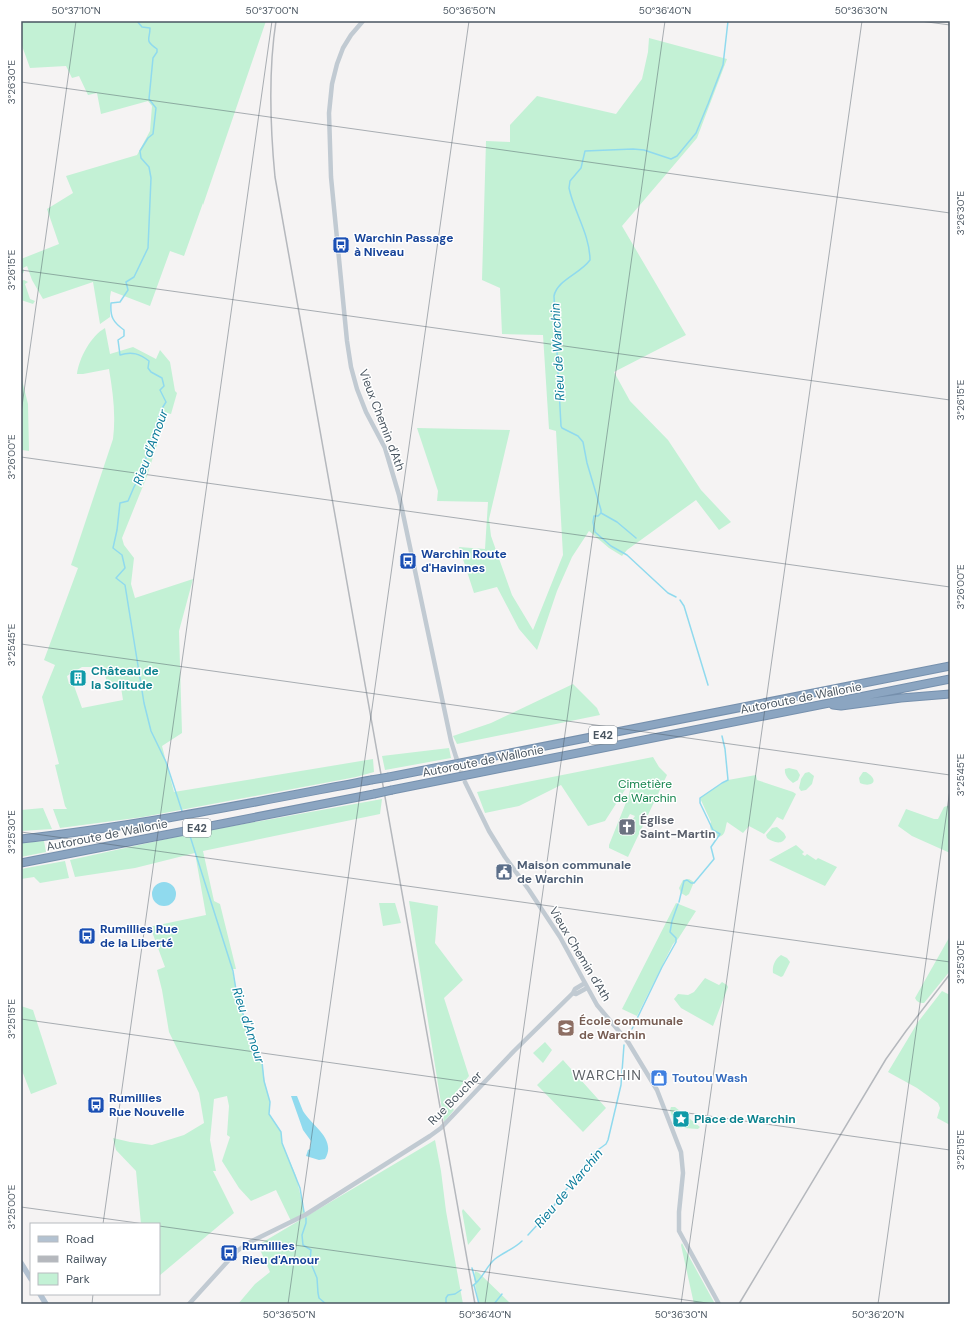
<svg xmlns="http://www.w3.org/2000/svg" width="971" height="1325" viewBox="0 0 971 1325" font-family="'DM Sans',sans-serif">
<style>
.green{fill:#c3f1d5;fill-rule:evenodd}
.water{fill:#90daee}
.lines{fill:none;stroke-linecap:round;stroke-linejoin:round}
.stream{stroke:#90daee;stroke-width:1.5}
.minor-tunnel{stroke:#caccce;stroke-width:4.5;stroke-dasharray:4.5 2;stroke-linecap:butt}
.highway-casing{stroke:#7690ad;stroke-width:9}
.minor{stroke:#c1cad2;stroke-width:4.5}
.major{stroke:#b3c2d1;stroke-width:5.5}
.highway{stroke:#8ba5c1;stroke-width:7}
.rail{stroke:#b5b8bd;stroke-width:1.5}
.highway-bridge-casing{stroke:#7690ad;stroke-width:9;stroke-linecap:butt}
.highway-bridge{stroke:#8ba5c1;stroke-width:7}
.ticks{fill:none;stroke:#4a5661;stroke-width:1;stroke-opacity:0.45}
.labels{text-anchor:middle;stroke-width:3;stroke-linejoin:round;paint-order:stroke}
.shield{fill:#fff;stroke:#808990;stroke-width:1}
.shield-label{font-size:11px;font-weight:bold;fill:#4a5661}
.transit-label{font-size:12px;font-weight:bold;fill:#164399;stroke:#fff;text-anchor:start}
.street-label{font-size:12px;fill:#4a5661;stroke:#fff}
.culture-label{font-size:12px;font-weight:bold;fill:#0d838f;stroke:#fff;text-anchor:start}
.park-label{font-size:12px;fill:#17864f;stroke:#fff}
.worship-label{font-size:12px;font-weight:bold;fill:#5b616d;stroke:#fff;text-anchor:start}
.service-label{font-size:12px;font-weight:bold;fill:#4e5e75;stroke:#fff;text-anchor:start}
.education-label{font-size:12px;font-weight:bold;fill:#785e54;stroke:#fff;text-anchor:start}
.shop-label{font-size:12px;font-weight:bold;fill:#366cbe;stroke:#fff;text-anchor:start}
.water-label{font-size:13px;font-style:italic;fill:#0c7c9b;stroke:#fff}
.quarter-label{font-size:14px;letter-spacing:1px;fill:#5f6368;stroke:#fff}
.neatline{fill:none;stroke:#4a5661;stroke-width:1.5}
.ticks-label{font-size:10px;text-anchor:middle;fill:#4a5661}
</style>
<rect width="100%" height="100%" fill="#f5f3f3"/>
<path class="green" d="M21,21h245l-63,184v-2l-19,53 -14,-5 -20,55 -39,-15 -1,6v20l-10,7 -7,-42 -50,17 -11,-19 -5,-14 -4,2 1,4 -3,3v-16l38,-15 -12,-35 26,-16 -7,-17 71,-21 13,-24 2,-25 -4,-5 -47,13 -4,-21 -9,2 -9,-19 -7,2 -6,-12 -36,2 -9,-25z
M649,38l78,21 -30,79 -75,88 64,109 -72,37 16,29 38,39 33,50 30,32 -12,8 -23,-30 -69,50 -5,6 -13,-8 -20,-17 -17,26 -15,34 -20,59 -18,-21 -22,-42 -23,6 -15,-46 26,2 3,-47 -51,-1 1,-10 -21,-63 93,2 -21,89 2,17 21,59 21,35 30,-75 -7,-124 -7,-2 -6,-94 -41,-1 -2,-46 -18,-8 4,-139 24,1v-17l27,-29 79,18 26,-35 6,-27z
M24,280l4,2 -3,2 5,15 5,2 -2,3 -12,-4v-19z
M105,328l5,26 23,-7 23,12 4,-9 10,12 5,29 2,2 -6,21 -4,-1 -20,63 -25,62 2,7 10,13 -3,26 4,14 58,-19 -14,52 3,102 -20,13 12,46 199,-33 1,13 -18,5 -213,40 -83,11 -7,-19h14l-2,-3 -10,-41 4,-1 -17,-67 13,-32 -11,-5 34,-92 -7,-3 42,-126c3,-24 0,-46 -4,-70l-26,5h-6c2,-16 14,-38 28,-46zM82,667h22l3,18 13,-4 3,19 -41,8 -9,-25 -4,1 -2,-8z
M21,376l7,28 1,47 -7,-1 -1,11z
M573,684l24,24 3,7 -143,29 -4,-8 38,-13z
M449,748l2,10 -66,12 -3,-14z
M653,757l6,10 8,8 -39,82 -19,-9v-3l20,-50 2,-10h-3l-23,36 -17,5 -27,-41 -42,21 -34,7 -8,-21zM630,814l5,2 -2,3 3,1 -2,3 -1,-1 -6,12 -6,-4z
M789,768l8,2 3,5 -2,5 -5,3c-4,-3 -9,-8 -8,-14z
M809,772l5,4 -2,8 -6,6 -5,1 -2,-3 2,-9 4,-6z
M863,772h3c15,9 5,16 -6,11l-1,-5z
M756,775l1,5 36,12 3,2 -13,26 -6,-3 -6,9 -7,8 -15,-8 -6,7 -16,-11c-2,6 -1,13 -8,15 -6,-3 -11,-8 -8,-15l-11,-24 13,-9 15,-9z
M382,799l-2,15 -177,37 11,50 6,3 16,65h-4l8,35 15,46 7,12 3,21 5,19 -1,12 12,18 1,11 14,33 9,39 -14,6 -15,-31 -25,11 -12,-13 -17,-27 8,-24 -3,-2 2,-29 -2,-10 -13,3 -4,41 6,31h-3l21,42 -75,63v-52h-18l-5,-53 -20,-21 -3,-12 17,4 22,3 32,-10 20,-12 -5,-30 -30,-61 -7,-42 -5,-20 8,-3 -14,-38 -2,-2 57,-12 -11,-62 -60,15 -60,9 -5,-17 124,-27z
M950,805v48l-38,-17 -14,-10 8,-17 28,10h4l6,-12z
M43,808l9,21 -31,2v-21z
M777,827l7,6 2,4c-4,9 -13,5 -19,1l-1,-3 6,-7z
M44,841l2,11 -25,5v-14z
M796,845l8,7 -2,2 3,2 2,-2 9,6 2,-2 19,9 -12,19 -56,-26z
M65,861l4,17 -29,5 -6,-6 -13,2v-10z
M689,879l5,3 -5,12 -3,2 -5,-3 -2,-5 4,-8z
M409,901l29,5 -3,37 28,37 -19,18 25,78 -21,26 6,8 -10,12z
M379,903h16l6,20 -18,3z
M676,903l20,8 -18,28 -5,5 -36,72 -15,-7z
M950,936v35l-26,32c-5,0 -7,-1 -9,-5z
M781,955l6,3 3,4 -7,14 -2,1 -8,-4c-1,-7 2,-14 8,-18z
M705,978l14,7 3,-3 5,3 1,2 -15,39 -32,-18 -7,-9 4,-5 10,1 6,-3z
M942,991l8,4v130l-13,-7 3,-10 -2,-5 -21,-15 -29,-16 30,-50z
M21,1006l12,4 24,74 -26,10 -10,-26z
M545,1042l7,8 -9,13 -10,-10z
M563,1060l43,48 -23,24 -46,-47z
M671,1107h4l25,20 -2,2 -14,-1 2,-2 -2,-1 -2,3h-4l-1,-5 3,-7v-2l-5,-4 -2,2 3,9 -2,1 -4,-12z
M435,1140l6,31 5,40 17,93h-225l17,-20 15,-12 -12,-27z
M463,1209l18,20 -13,16 -6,-34z
M682,1243l4,8 29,53h-21l-13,-59z
M475,1271l4,2 32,31h-32l-5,-25z"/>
<path class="water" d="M152 894a12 12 0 1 1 24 0a12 12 0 1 1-24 0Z
M291,1096h6c2,5 4,10 6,15 9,15 34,28 22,48l-6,1 -13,-4 2,-6 2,-1 1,-8 -8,-11z"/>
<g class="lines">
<path class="stream" d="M137,21l5,6 8,1c0,12 -6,12 7,21v3l-4,6 -4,41 7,9 -3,26 -5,4 -8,13 1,7 8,9 2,11 -3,70 -14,29 -8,5 2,8 -8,12 -9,1c-1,14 2,19 13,27v6l-6,4 2,15c12,-4 20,-1 29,6l-1,7 3,4 11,6 2,8 -4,4 6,12 -5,8 -20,64 -7,13 -6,14 -8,2 -3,27 -4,18 9,7 3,13 -9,10 9,7 19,118 7,28 15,31 16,49
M601,513l16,9 19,16
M676,597l-8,-4 -41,-38 -16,-9 -16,-14 -2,-10 1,-6h4l3,-3v-3l-14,-47 -4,-21 -5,-6 -16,-8 -1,-2 -7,-130c3,-16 26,-22 36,-36 0,-25 -16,-48 -21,-72l1,-7 11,-13 4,-17 48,-2 11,1 27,9 6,-3 19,-23 12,-29 15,-39 5,-44
M680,600l4,6 24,79
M190,836l43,135 4,25 18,54 7,12 2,19 6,21 -1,12 12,18 1,11 18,45 4,24
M679,902l5,-21 3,-1 4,3h3l20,-24 -3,-12 9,-13 -7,-4 -13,-27v-5l22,-15 6,-3 -3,-31 -3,-13
M632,1029l30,-62 14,-25v-4l-6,-6 2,-11 6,-17
M306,1218v5l-4,12 1,10 8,5 -1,11 7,17 1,15 1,5 7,6
M528,1235l21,-23 46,-60 11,-8 2,-4 13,-55 3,-40
M472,1268l4,14
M474,1285l5,19
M472,1286c10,-5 14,-20 23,-27 9,-7 19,-10 27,-18
M446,1304v-6l2,-3 7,-1 6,-4
M494,1304l8,-10"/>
<path class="minor-tunnel" d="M456,757l9,25"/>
<g class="highway-casing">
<path id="highway" d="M833,705l8,1 60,-8 49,-4
M389,777l561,-111
M392,790l558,-111
M21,839c118,-13 234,-37 350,-59
M21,863l353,-69"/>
</g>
<path class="minor" d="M363,21l-12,14 -8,13 -6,16 -5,20 -3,29 2,64 16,164 4,26 6,22 9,23 19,36 14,47 52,246 5,16
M465,782l24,49 16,26 24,33 31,47 37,68 31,37 29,48 24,62 2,21 -4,39v19l40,73
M573,993l3,1 11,-6
M189,1304l48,-53 13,-9 55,-27 125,-79 11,-8 73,-77 59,-58 2,-4 10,-6"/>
<path class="major" d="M21,1263l10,16
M40,1294l6,10"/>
<use href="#highway" class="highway"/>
<path class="rail" d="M276,21c-8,52 -6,104 -1,156l200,1127
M739,1304l147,-245 20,-28 44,-57"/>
<g class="highway-bridge-casing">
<path id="highway-bridge" d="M371,780l18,-3
M374,794l18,-4"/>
</g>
<use href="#highway-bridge" class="highway-bridge"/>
</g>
<path class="ticks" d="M920,21l30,4M21,82l929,131M21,270l929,130M21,413l55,-392M21,457l929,130M21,644l929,131M21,832l929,130M21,1019l929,131M21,1207l124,17M103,1224l169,-1203M159,1226l555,78M92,1304l1,-10M288,1304l181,-1283M485,1304l180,-1283M681,1304l181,-1283M878,1304l72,-515"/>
<defs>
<g id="bus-square" transform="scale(0.9)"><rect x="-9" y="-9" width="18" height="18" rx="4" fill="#1a4fb4" stroke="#fff"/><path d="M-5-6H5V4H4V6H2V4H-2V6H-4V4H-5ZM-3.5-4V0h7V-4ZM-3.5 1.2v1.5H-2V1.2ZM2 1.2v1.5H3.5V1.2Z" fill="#fff"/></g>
<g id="building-square" transform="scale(0.9)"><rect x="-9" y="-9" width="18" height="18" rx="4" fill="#0f9aa8" stroke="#fff"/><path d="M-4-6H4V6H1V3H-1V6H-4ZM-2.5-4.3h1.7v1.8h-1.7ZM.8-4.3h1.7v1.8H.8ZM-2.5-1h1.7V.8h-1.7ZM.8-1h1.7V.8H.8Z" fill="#fff"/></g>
<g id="church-square" transform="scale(0.9)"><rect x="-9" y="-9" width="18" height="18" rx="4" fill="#6b7280" stroke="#fff"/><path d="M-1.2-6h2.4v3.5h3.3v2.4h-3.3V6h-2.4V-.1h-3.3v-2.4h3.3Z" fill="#fff"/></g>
<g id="civic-square" transform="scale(0.9)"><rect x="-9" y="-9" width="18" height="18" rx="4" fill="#5c6f8a" stroke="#fff"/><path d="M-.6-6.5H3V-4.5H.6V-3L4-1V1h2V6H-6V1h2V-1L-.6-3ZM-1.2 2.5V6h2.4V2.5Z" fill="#fff"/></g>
<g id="school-square" transform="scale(0.9)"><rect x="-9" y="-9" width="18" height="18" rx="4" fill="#8d6e63" stroke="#fff"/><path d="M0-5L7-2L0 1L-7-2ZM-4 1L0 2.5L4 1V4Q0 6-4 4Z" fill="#fff"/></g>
<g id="shop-square" transform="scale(0.9)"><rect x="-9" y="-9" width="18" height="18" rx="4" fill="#3f7fe0" stroke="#fff"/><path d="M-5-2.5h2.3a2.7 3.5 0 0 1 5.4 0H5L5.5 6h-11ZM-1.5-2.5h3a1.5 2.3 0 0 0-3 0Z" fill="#fff"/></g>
<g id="sight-square" transform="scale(0.9)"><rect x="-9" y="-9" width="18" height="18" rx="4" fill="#0f9aa8" stroke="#fff"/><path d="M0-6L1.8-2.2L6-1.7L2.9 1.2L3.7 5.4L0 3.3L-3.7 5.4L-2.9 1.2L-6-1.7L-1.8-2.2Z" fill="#fff"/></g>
</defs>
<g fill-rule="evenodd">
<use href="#bus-square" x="341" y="245"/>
<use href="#bus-square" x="408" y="561"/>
<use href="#building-square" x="78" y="678"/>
<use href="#church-square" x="627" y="827"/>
<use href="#civic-square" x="504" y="872"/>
<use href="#bus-square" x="87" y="936"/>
<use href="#school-square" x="566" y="1028"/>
<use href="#shop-square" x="659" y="1078"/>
<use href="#bus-square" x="96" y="1105"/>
<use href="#sight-square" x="681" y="1119"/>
<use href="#bus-square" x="229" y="1253"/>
</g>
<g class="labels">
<g class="shield">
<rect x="589" y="726" width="28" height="18" rx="3"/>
<rect x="183" y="819" width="28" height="18" rx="3"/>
</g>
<g class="shield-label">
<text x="603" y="739">E42</text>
<text x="197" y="832">E42</text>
</g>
<g class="transit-label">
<text x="354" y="242">Warchin Passage<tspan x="354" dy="14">à Niveau</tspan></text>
<text x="421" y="558">Warchin Route<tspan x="421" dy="14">d'Havinnes</tspan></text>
<text x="100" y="933">Rumillies Rue<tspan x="100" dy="14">de la Liberté</tspan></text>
<text x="109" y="1102">Rumillies<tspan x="109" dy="14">Rue Nouvelle</tspan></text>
<text x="242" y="1250">Rumillies<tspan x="242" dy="14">Rieu d'Amour</tspan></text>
</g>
<g class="street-label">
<text transform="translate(382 420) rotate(69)" y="4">Vieux Chemin d'Ath</text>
<text transform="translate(801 698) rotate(-11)" y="4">Autoroute de Wallonie</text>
<text transform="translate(483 761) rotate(-11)" y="4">Autoroute de Wallonie</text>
<text transform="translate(107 835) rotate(-11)" y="4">Autoroute de Wallonie</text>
<text transform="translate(580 954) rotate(59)" y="4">Vieux Chemin d'Ath</text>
<text transform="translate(455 1098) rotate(-45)" y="4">Rue Boucher</text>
</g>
<g class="culture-label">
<text x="91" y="675">Château de<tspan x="91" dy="14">la Solitude</tspan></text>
<text x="694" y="1123">Place de Warchin</text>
</g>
<g class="park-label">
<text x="645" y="788">Cimetière<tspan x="645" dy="14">de Warchin</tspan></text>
</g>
<g class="worship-label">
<text x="640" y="824">Église<tspan x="640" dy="14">Saint-Martin</tspan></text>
</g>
<g class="service-label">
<text x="517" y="869">Maison communale<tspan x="517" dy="14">de Warchin</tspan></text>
</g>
<g class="education-label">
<text x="579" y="1025">École communale<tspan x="579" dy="14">de Warchin</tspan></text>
</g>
<g class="shop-label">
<text x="672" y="1082">Toutou Wash</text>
</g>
<g class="water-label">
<text transform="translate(557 352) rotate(-93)" y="5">Rieu de Warchin</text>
<text transform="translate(150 447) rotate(-70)" y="5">Rieu d'Amour</text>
<text transform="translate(249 1025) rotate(72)" y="5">Rieu d'Amour</text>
<text transform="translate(568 1188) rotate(-50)" y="5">Rieu de Warchin</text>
</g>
<g class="quarter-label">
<text x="607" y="1080">WARCHIN</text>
</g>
</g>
<rect width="971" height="1325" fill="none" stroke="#ffffff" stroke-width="44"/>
<rect x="30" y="1223" width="130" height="72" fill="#ffffff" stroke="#b7bbc0"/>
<rect x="38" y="1236" width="20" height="6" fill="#b3c2d1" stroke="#b7bbc0"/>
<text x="66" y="1243" font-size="12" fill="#4a5661">Road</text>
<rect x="38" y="1256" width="20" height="6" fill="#b5b8bd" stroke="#b7bbc0"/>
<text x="66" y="1263" font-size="12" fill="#4a5661">Railway</text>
<rect x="38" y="1273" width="20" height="12" fill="#c3f1d5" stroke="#b7bbc0"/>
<text x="66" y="1283" font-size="12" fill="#4a5661">Park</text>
<rect x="22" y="22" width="927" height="1281" class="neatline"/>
<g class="ticks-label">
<text x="76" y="14">50°37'10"N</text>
<text x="272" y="14">50°37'00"N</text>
<text x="469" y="14">50°36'50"N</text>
<text x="665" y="14">50°36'40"N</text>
<text x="861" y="14">50°36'30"N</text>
<text transform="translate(11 82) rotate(-90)" y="4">3°26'30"E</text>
<text transform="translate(960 213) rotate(-90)" y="4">3°26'30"E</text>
<text transform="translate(11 270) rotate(-90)" y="4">3°26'15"E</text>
<text transform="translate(960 400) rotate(-90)" y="4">3°26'15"E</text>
<text transform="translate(11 457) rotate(-90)" y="4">3°26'00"E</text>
<text transform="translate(960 587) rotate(-90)" y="4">3°26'00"E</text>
<text transform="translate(11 645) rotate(-90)" y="4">3°25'45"E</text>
<text transform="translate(960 775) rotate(-90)" y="4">3°25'45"E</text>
<text transform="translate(11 832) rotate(-90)" y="4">3°25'30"E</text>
<text transform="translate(960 962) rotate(-90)" y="4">3°25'30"E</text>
<text transform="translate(11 1019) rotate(-90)" y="4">3°25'15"E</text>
<text transform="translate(960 1150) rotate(-90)" y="4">3°25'15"E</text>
<text transform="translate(11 1207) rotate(-90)" y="4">3°25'00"E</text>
<text x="289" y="1318">50°36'50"N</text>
<text x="485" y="1318">50°36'40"N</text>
<text x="681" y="1318">50°36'30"N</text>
<text x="878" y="1318">50°36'20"N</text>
</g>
</svg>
